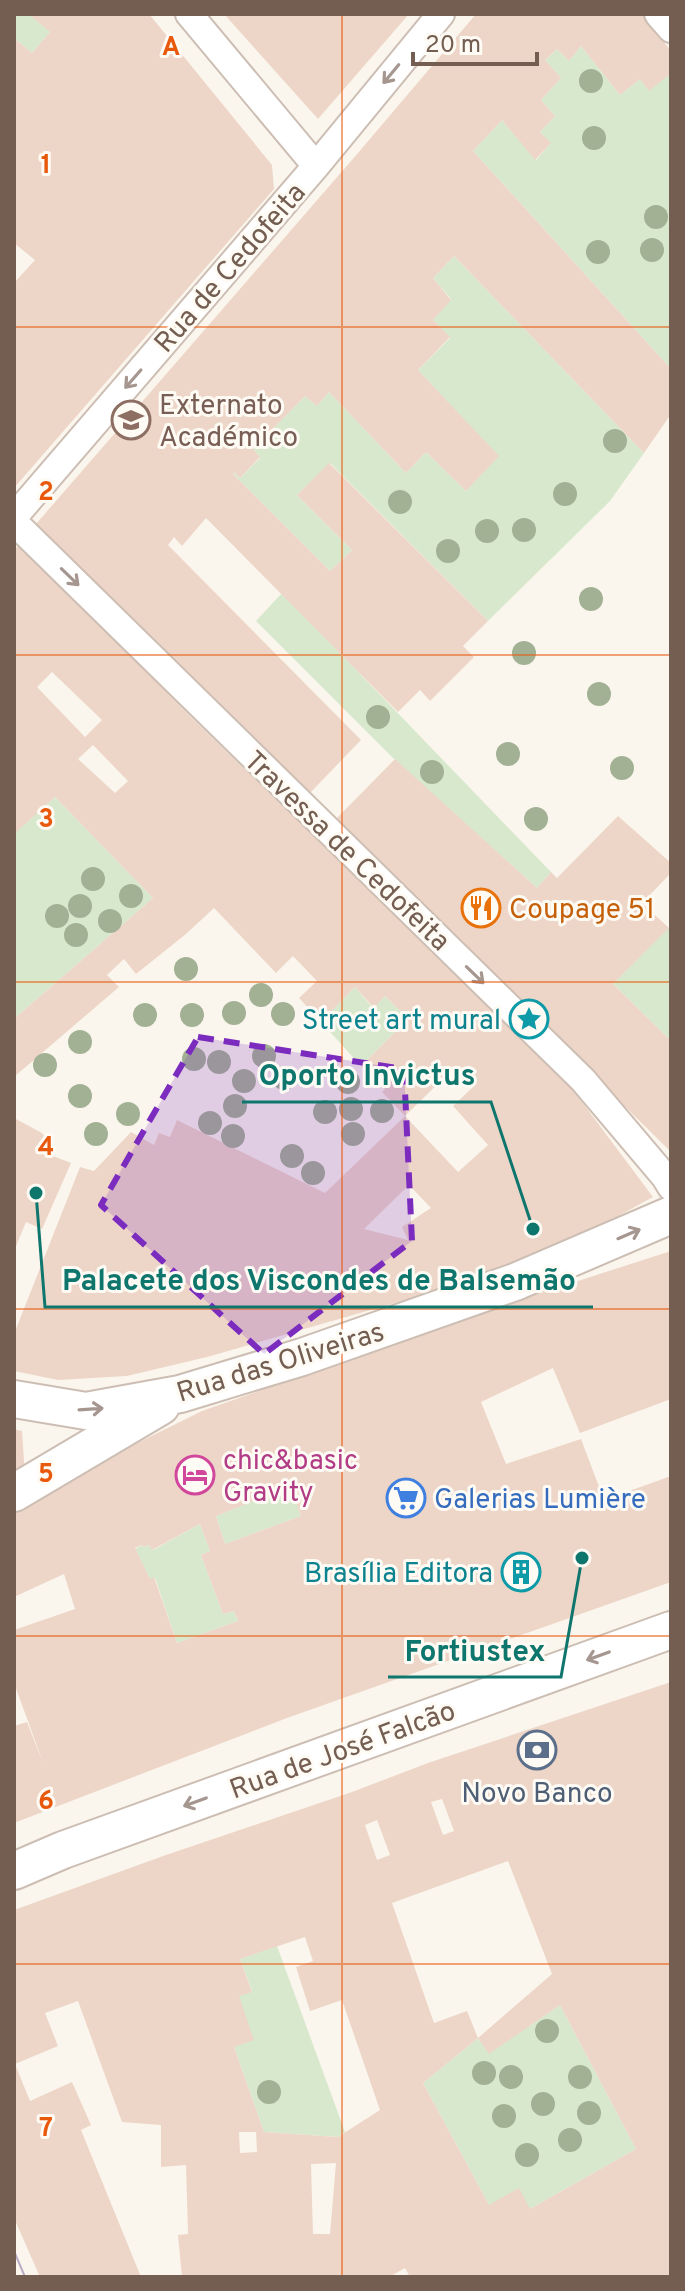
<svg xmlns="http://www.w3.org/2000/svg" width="685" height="2291" viewBox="0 0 685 2291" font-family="Overpass,sans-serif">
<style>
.green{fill:#d8e8cd}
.building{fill:#edd6c8;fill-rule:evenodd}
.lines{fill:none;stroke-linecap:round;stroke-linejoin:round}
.pedestrian-casing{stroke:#cdbeb4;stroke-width:30}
.minor-casing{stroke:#cdbeb4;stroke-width:40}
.pedestrian{stroke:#fff;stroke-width:26}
.minor{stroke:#fff;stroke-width:36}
.tram{stroke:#b9abc5;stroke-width:2}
.tree{fill:#a2b194}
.oneway{stroke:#a5968f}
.marked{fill:#7b2cbf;fill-opacity:0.2;stroke:#7b2cbf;stroke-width:6;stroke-dasharray:16 10;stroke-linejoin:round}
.grid{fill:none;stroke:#e8590c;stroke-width:2;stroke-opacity:0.55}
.labels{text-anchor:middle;stroke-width:6;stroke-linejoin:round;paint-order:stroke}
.street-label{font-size:28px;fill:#745e52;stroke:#fefaf4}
.education-label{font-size:28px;fill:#785e54;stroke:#fefaf4;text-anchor:start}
.food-label{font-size:28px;fill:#c56008;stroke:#fefaf4;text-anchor:start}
.culture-label{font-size:28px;fill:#0d838f;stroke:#fefaf4;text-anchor:end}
.hotel-label{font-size:28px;fill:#b23c85;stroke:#fefaf4;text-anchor:start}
.shop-label{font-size:28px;fill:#366cbe;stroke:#fefaf4;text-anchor:start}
.service-label{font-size:28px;fill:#4e5e75;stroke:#fefaf4}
.grid-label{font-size:26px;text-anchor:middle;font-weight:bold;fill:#e8590c;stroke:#fefaf4;stroke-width:6;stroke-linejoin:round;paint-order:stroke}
.leader{fill:none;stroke:#0f766e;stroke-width:3}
.callout-dot{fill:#0f766e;stroke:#fefaf4;stroke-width:3}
.callout-label{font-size:30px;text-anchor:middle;font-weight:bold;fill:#0f766e;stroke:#fefaf4;stroke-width:6;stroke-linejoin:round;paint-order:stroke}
</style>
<rect width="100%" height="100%" fill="#fbf6ed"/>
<path class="green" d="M14,14h20l16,18 -18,21 -18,-15z
M581,46l39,49 20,-16 31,-6v296l-198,-218 29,-31 34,40 14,-16 -10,-12 15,-16 -14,-16 20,-22 -16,-18 12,-11 12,12z
M454,256l190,197 -34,48 -122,120 -158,-158 -33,32 55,55 -22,21 -97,-97 1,-2 6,6 20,-20 -7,-9 52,-53 12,10 12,-14 77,81 20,-21 40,39 32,-35 -80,-86 32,-32 -17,-18 18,-21 -18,-21z
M282,593l269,279 -14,16 -143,-129 -138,-138z
M55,797l98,101 -139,121v-186z
M671,925v116l-58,-57z
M355,987l18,21 12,-12 23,23 -47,47 -40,-44z
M290,1487l11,29 -76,28 -9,-28z
M200,1524l10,27 -9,4 22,59 11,-3 4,10 -61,22 -22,-65 -5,1 -15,-30 7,-4 1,2 6,-2 4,5z
M277,1946l68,186 -7,5 -74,-5 -30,-85 5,-51 13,-5 -12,-32z
M560,2005l76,144 -106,60 -41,-4 -66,-122 55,-45 11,15z"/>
<path class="building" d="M34,14h115l123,151 2,24 -260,299v-205l21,-23 -21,-17v-205l18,15 18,-21 -18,-15z
M224,14h185l-91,105z
M476,14h166l29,37v22l-22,18 -9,-12 -20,16 -39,-49 -12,15 -12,-12 -12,11 16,18 -20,22 14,16 -15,16 11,11 -16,17 -33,-40 -29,31 198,218v45l-27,39 -190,-197 -21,22 18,22 -18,20 17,17 -32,33 81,86 -33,35 -40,-39 -20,21 -77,-81 -12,14 -12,-10 -52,53 7,8 -20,21 -6,-6 -1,2 97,97 22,-21 -55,-55 32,-32 159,158 -25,25 11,11 -44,44 -10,-11 -22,22 -192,-194 -24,28 -8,-9 -6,8 193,195 -52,54 -273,-270 322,-371z
M20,544l172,174 378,368 83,111 -86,47 -134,48 -226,65 -80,19 -69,4 -44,-9v-37l66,-167 14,4 37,-39 23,13 5,-12 11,4 7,-17 148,73 80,-77 53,56 30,-27 -35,-39 21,-20 -18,-20 -51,50 -23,-24 3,-3 -24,-23 47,-47 -23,-23 -11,12 -19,-21 -34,35 -22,-24 18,-17 -24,-25 -17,17 -62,-65 -28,26 -50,40 -12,-15 -17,16 12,12 -105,90v-58l139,-121 -98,-101 -41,37v-284zM52,672l50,48 -17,17 -48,-50zM93,745l35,36 -13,12 -37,-34zM409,1185l22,23 -29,19 6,13 -44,-11z
M395,759l142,129 14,-16 6,6 61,-62 53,47v10l-29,30 27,25 -56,56 58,57v111l-336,-332z
M14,1118l28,15 5,6 -4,13 28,11 -29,66 -16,-7 -12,29z
M671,1251v148l-91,34 -27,-65 -72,34 25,62 75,-25 23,61 67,-24v106l-384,136 -273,105v-97l13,-4 17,43 -30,-82v-53l61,-21 -11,-35 -50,23v-93l188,-93 292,-103zM290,1487l11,29 -76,28 -9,-28zM200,1524l10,27 -9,4 22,59 11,-3 4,10 -61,22 -23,-66 -4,2 -15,-31 7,-3 1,2 6,-2 3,5z
M14,1429l8,2 3,45 -11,5z
M671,1682v595h-261l-5,-9 -16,9h-207l-4,-42 10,-1 -2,-69 -25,2v-42l-39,-3 -44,-121 -33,12 13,33 -43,18 15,37 42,-19 19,43 -10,5 60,147h-101l-26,-59v-308l152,-55 186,-63 76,-29zM442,1799l12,32 -11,4 -12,-33zM377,1820l13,35 -13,5 -12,-35zM508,1861l44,113 -74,64 11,16 71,-49 76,144 -106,60 -11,-21 -30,17 -66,-122 55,-45 -11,-27 -33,12 -42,-120zM305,1937l8,24 -17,6 14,44 32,-11 38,110 -42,27 -74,-5 -30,-85 20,-7 -15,-44 13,-4 -12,-33zM239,2132h17l1,20 -17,1zM336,2163l-6,71h-17l-2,-70z"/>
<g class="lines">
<g class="pedestrian-casing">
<path id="pedestrian" d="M189,14l127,152
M658,14l13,15
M14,517l302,-351 125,-152
M14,522l569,558 82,97 6,10"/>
</g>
<g class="minor-casing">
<path id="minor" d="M14,1399l72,12 94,-17 122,-37 213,-75 156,-67
M14,1493l147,-87
M14,1871l49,-21 608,-220"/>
</g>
<use href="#pedestrian" class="pedestrian"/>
<use href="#minor" class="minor"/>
<path class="tram" d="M14,2251l11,26"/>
</g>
<g class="tree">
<circle cx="591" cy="81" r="12"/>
<circle cx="594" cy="138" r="12"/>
<circle cx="656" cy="217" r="12"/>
<circle cx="652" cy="250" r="12"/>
<circle cx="598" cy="252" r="12"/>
<circle cx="615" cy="441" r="12"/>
<circle cx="565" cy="494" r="12"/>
<circle cx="400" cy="502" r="12"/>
<circle cx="524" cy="530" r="12"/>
<circle cx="487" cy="531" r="12"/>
<circle cx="448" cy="551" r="12"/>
<circle cx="591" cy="599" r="12"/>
<circle cx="524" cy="653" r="12"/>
<circle cx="599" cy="694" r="12"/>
<circle cx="378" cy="717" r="12"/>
<circle cx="508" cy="754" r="12"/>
<circle cx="622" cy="768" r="12"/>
<circle cx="432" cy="772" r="12"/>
<circle cx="536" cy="819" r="12"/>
<circle cx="93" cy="879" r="12"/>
<circle cx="131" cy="896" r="12"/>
<circle cx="80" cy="906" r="12"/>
<circle cx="57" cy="916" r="12"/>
<circle cx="110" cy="921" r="12"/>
<circle cx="76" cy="935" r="12"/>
<circle cx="186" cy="969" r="12"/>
<circle cx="261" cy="995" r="12"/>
<circle cx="234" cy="1013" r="12"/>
<circle cx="283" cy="1014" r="12"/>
<circle cx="145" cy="1015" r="12"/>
<circle cx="192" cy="1015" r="12"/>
<circle cx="80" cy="1042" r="12"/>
<circle cx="264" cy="1056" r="12"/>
<circle cx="194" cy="1059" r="12"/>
<circle cx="219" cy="1062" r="12"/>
<circle cx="45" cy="1065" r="12"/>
<circle cx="284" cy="1078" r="12"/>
<circle cx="244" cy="1081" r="12"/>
<circle cx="348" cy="1082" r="12"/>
<circle cx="80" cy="1096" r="12"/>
<circle cx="235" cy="1106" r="12"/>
<circle cx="351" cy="1109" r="12"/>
<circle cx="382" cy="1111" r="12"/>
<circle cx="325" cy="1112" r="12"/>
<circle cx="128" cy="1114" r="12"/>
<circle cx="210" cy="1123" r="12"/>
<circle cx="96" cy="1134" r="12"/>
<circle cx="353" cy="1134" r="12"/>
<circle cx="233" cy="1136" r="12"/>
<circle cx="292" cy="1156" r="12"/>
<circle cx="313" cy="1173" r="12"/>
<circle cx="547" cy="2031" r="12"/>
<circle cx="484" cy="2073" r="12"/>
<circle cx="511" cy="2077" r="12"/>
<circle cx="580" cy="2077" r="12"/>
<circle cx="269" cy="2092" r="12"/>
<circle cx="543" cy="2104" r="12"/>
<circle cx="589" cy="2113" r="12"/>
<circle cx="504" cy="2116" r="12"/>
<circle cx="570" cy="2140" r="12"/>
<circle cx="527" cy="2155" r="12"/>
</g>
<defs><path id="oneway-shaft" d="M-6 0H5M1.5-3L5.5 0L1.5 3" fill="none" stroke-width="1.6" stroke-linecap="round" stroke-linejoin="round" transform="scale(2)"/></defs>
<g class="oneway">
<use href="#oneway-shaft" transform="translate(391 74) rotate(130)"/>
<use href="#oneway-shaft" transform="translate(133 379) rotate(131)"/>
<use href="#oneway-shaft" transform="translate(70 577) rotate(44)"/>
<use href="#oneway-shaft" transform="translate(475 975) rotate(44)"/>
<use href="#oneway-shaft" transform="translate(629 1234) rotate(-23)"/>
<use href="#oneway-shaft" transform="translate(91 1409) rotate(-4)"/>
<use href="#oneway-shaft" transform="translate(598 1656) rotate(160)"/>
<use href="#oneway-shaft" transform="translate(195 1802) rotate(160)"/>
</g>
<path class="marked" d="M198,1037l206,32 8,172 -148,113 -163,-149z"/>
<path class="grid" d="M342,14v2263M14,327h657M14,655h657M14,982h657M14,1309h657M14,1636h657M14,1964h657"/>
<defs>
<g id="school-ring" transform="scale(2)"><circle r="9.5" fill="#fefaf4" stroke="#8d6e63" stroke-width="1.5"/><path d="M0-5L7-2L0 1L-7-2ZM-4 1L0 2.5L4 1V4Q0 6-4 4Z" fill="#8d6e63"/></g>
<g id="restaurant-ring" transform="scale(2)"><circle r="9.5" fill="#fefaf4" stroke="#e8710a" stroke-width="1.5"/><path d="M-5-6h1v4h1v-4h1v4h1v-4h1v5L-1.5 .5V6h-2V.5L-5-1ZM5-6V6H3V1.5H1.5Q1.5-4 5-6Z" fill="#e8710a"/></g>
<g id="sight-ring" transform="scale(2)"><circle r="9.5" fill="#fefaf4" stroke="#0f9aa8" stroke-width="1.5"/><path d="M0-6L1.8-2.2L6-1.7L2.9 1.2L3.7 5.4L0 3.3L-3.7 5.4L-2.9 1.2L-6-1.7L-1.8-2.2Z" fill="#0f9aa8"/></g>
<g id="hotel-ring" transform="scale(2)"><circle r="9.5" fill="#fefaf4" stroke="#d1479c" stroke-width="1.5"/><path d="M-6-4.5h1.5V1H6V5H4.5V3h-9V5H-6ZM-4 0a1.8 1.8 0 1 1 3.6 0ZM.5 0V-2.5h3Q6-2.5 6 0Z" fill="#d1479c"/></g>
<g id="supermarket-ring" transform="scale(2)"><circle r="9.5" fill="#fefaf4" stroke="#3f7fe0" stroke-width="1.5"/><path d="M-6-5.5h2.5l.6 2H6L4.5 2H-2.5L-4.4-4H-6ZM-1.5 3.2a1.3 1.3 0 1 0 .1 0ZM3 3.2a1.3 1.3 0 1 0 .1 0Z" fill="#3f7fe0"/></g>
<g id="building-ring" transform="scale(2)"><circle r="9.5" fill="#fefaf4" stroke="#0f9aa8" stroke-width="1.5"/><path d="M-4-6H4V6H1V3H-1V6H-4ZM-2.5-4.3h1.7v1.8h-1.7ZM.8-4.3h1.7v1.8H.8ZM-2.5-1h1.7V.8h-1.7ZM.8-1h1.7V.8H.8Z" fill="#0f9aa8"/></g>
<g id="bank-ring" transform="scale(2)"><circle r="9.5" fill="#fefaf4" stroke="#5c6f8a" stroke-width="1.5"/><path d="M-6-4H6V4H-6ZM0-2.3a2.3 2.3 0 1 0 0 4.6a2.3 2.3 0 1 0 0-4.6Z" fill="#5c6f8a"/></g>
</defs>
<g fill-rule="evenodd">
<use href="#school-ring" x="131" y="420"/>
<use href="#restaurant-ring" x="481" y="908"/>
<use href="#sight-ring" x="529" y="1019"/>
<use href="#hotel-ring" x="195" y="1475"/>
<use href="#supermarket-ring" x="406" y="1498"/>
<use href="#building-ring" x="521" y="1572"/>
<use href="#bank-ring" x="537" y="1750"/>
</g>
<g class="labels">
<g class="street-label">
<text transform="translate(229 267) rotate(-49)" y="10">Rua de Cedofeita</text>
<text transform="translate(348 850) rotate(44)" y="10">Travessa de Cedofeita</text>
<text transform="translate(280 1361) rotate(-17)" y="10">Rua das Oliveiras</text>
<text transform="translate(342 1749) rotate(-20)" y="10">Rua de José Falcão</text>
</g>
<g class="education-label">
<text x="159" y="414">Externato<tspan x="159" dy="32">Académico</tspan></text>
</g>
<g class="food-label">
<text x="509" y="918">Coupage 51</text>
</g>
<g class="culture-label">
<text x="501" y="1029">Street art mural</text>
<text x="493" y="1582">Brasília Editora</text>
</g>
<g class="hotel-label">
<text x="223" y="1469">chic&amp;basic<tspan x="223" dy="32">Gravity</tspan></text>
</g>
<g class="shop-label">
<text x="434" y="1508">Galerias Lumière</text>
</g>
<g class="service-label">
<text x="537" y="1802">Novo Banco</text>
</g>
</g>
<g class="grid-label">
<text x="171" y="55">A</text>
<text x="46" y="173">1</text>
<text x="46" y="500">2</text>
<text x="46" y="827">3</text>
<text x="46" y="1155">4</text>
<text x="46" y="1482">5</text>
<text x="46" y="1809">6</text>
<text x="46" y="2136">7</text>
</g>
<path class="leader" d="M533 1229L491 1102H242M36 1193L45 1307H593M582 1558L561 1677H388"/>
<g class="callout-dot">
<circle cx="533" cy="1229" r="8"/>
<circle cx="36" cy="1193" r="8"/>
<circle cx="582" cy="1558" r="8"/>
</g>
<g class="callout-label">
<text x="367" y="1085">Oporto Invictus</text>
<text x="319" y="1290">Palacete dos Viscondes de Balsemão</text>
<text x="475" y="1661">Fortiustex</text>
</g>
<rect width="685" height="2291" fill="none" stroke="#745e52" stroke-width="32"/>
<path d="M413 52v12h124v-12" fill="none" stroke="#745e52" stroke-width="4"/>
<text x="425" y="52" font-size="24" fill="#745e52" stroke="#fefaf4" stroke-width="6" paint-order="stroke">20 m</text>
</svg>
